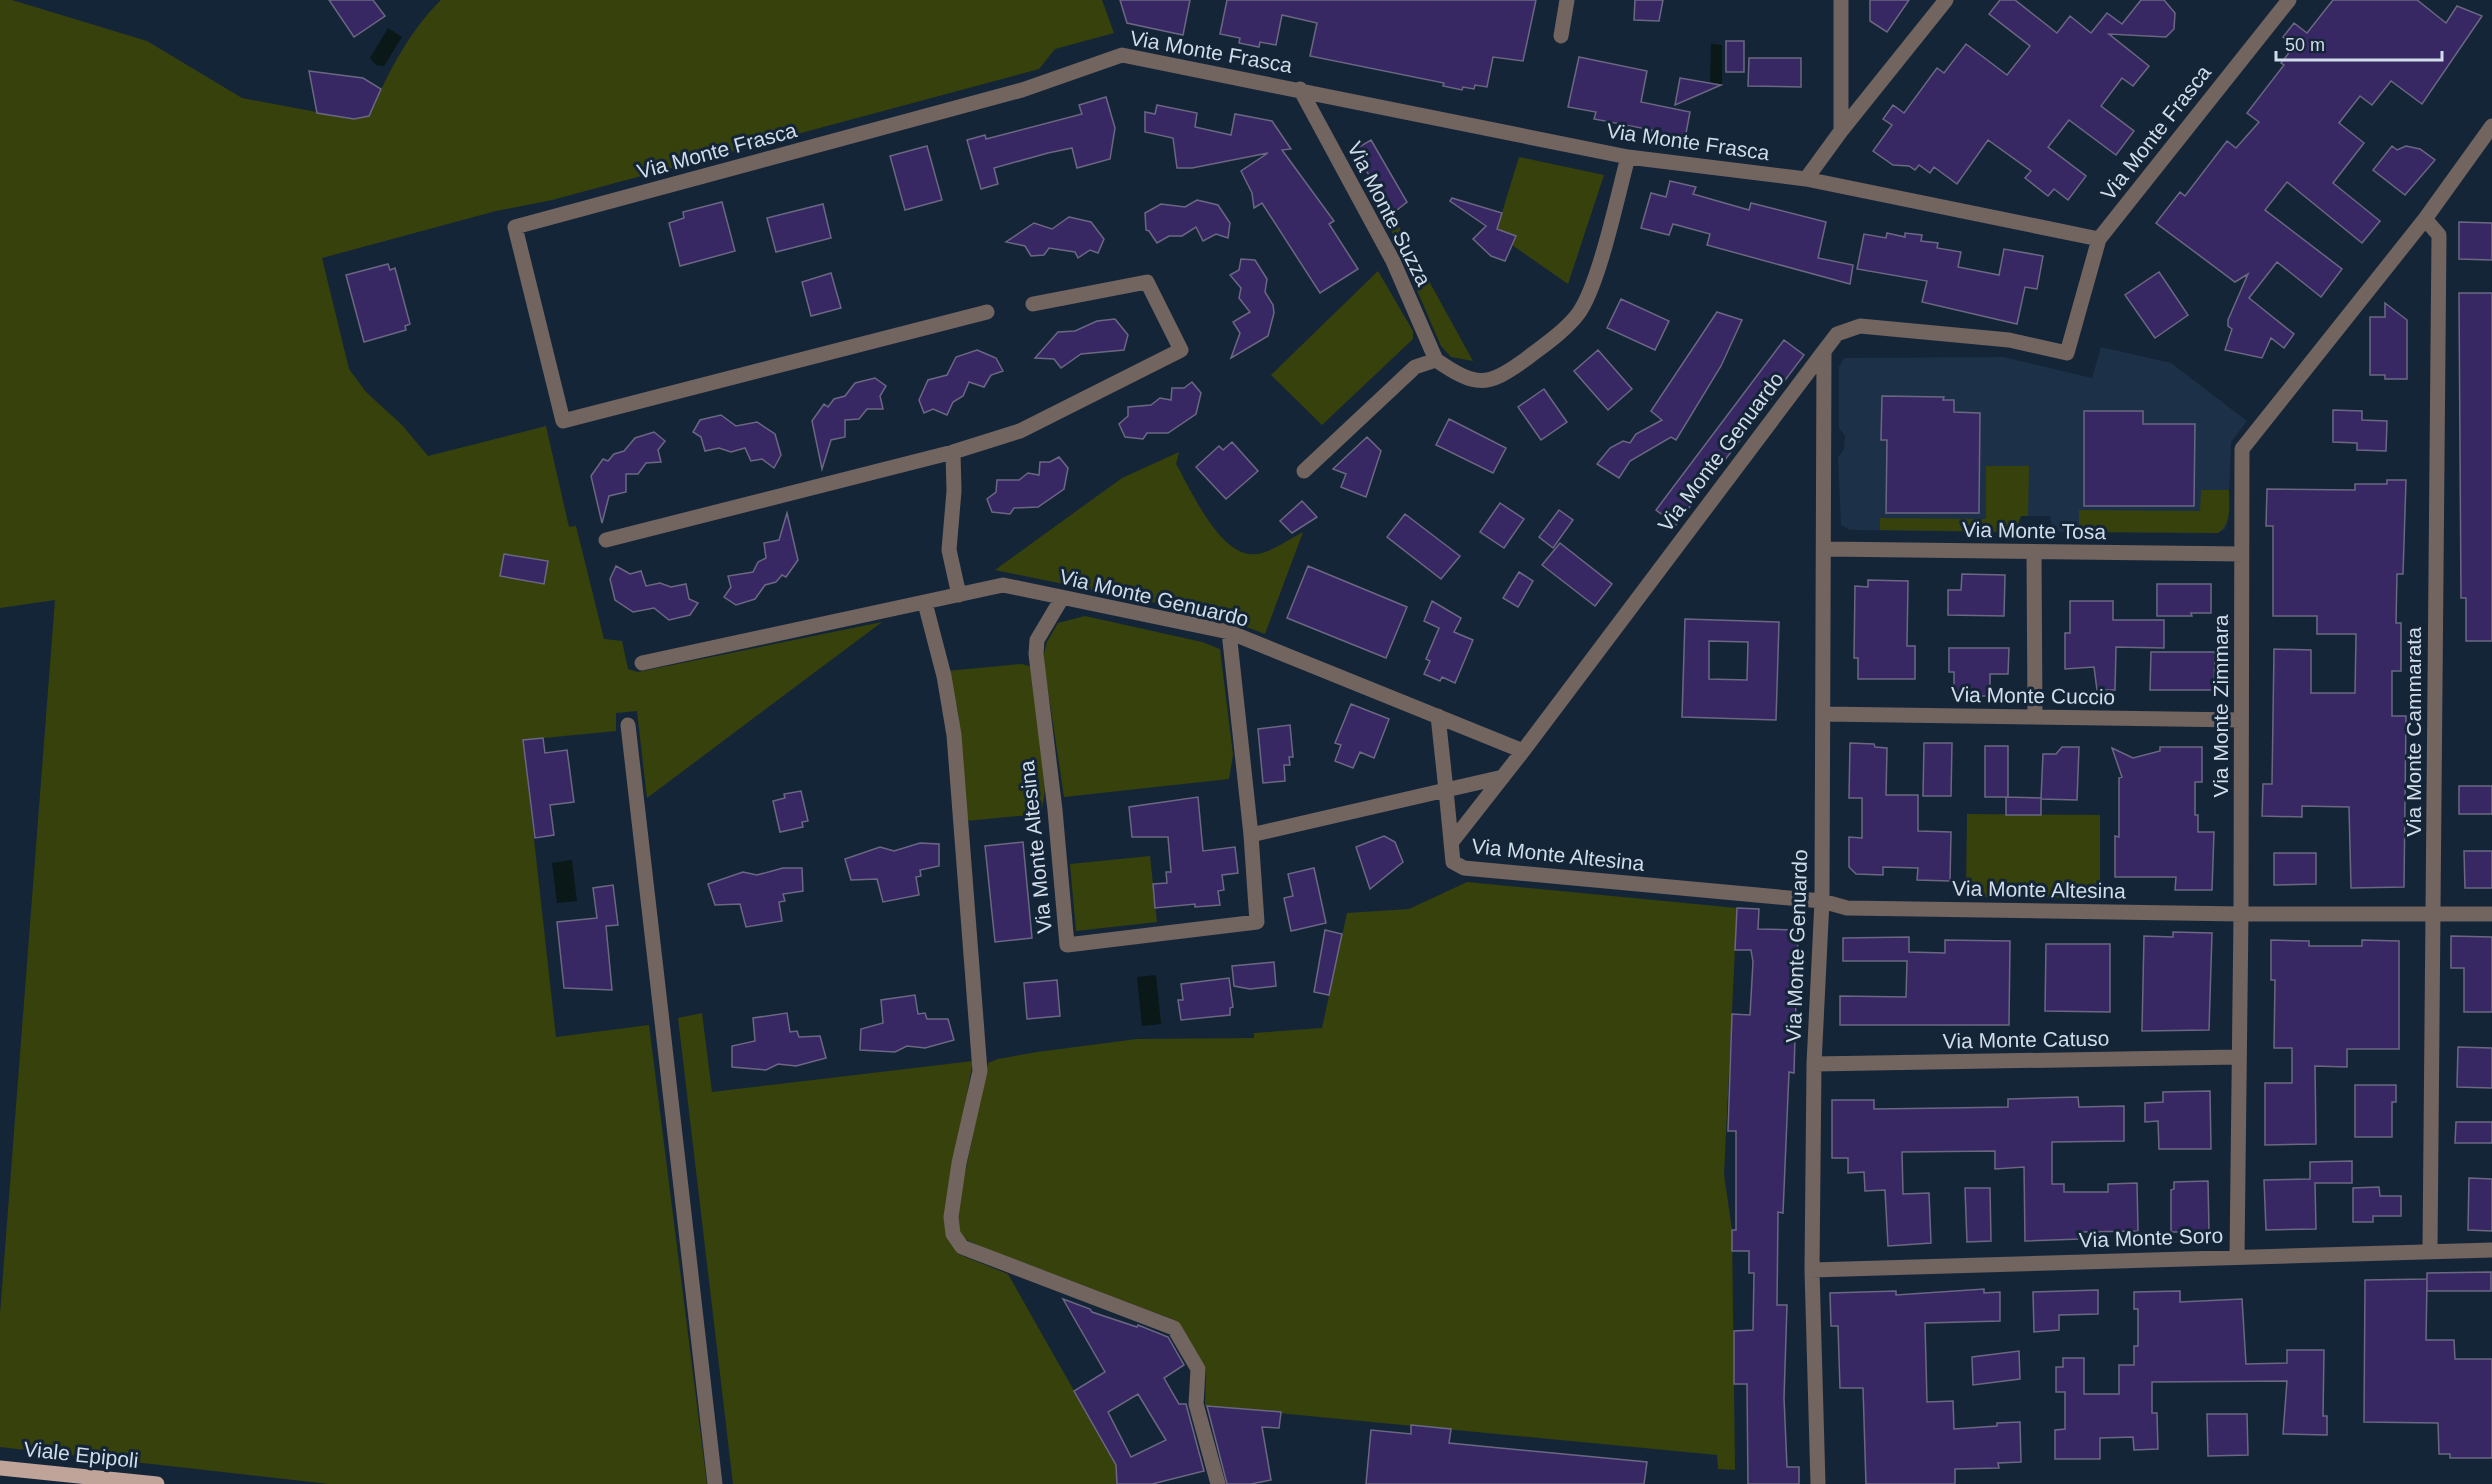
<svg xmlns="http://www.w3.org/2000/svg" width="2492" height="1484" viewBox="0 0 2492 1484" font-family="Helvetica,sans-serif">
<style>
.built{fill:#1c3048}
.green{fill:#37410b}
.water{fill:#0a1818}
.building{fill:#372863;stroke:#6b6782;stroke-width:1.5;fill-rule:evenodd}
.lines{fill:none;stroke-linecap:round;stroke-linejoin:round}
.minor{stroke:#72645f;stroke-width:15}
.major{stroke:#c0a49a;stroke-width:15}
.labels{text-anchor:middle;stroke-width:6;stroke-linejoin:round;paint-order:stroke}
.street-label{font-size:21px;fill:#d1dce9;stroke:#152538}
</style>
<rect width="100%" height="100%" fill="#152538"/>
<path class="built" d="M2101,347l70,16 76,58 -16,21 -3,79 -3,8 -7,4 -158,-1 -8,-5 -2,-11h-29l-4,10 -7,6 -160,-2 -9,-5 -3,-67 6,-9 1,-13 -6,-8v-61l5,-9 159,-1 89,21z"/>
<path class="green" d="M0,0h12l135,41 95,57 112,21 15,-3c18,-41 40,-85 72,-116h661l12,33 -59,16 -16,20 -487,131 -56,11 -174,47 27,111 17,23 36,33 26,31 118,-30 23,101 7,-1 28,113 18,2 6,28 10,3 244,-50 -235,176 -10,-87 -21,2v18l-93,9 33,297 93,-12 58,459h-378l-329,-37v-133l55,-714 -55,8z
M1519,157l85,18 -36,109 -56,-39 -15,-16z
M1392,214l81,147 -22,-4 -10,-11 -53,-123z
M1378,271l35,60v8l-91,86 -51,-50z
M1179,452l-3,12c15,26 45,95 80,90 16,-2 32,-14 47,-22l-38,102 -50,-19 -220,-45 127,-92z
M1986,466h43l-1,50h-7l-4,10 -7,6 -130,-2v-12l106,1z
M2201,490h28c0,15 3,34 -11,43l-139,-1v-22l121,1z
M1085,616l117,26 18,7 13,106 -4,24 -165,18 -21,-140 4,-15 11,-19z
M1022,664l11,3c4,30 21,125 6,147l-73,7 -8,-110 -11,-40z
M1967,814l133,1v83l-134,-1z
M1150,856l7,66 -81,9 -6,-67z
M1467,882l270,26 -13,266 8,56 3,240 -17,-1 -1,-14 -512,-49 1,-37 -29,-48 -195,-74 -19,-9 -5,-9 -2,-13 32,-153 10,-4 39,-7 100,-13 117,-1v-5l68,-5 25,-115 62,-4z
M702,1013l10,79 261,-31 -28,153v19l13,21 50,20 108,191 1,19h-384l-55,-466z"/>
<path class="water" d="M388,28l14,9 -18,29 -8,-1 -6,-7z
M1711,44l11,1v39h-12z
M572,860l5,41 -20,2 -5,-40z
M1156,975l5,49 -19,2 -5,-49z"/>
<path class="building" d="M329,0h44l12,16 -31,21z
M1120,0h70l-7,35 -56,-12z
M1227,0h309l-13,61 -30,-4 -6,30 -12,-2 -1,4 -11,-2 -1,3 -19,-4 1,-3 -134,-27 7,-33 -35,-8 -6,30 -16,-3 -1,5 -20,-4 1,-5 -20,-4z
M1635,0h28l-4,21 -25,-1z
M1870,0h39l-22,32 -17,-11z
M2000,0h15l42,33 13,-17 21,17 16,-20 15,11 19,-24h23l11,13 -1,16 -8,8 -57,-3 40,32 -16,20 -11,-8 -21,28 33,25 -18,24 -47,-35 -21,27 38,29 -18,24 -14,-11 -6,7 -23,-18 6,-7 -43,-31 -31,44 -23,-17 -4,6 -11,-8 -4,5 -6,-4 -16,-1 -20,-14 19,-26 -9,-6 10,-14 11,8 33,-45 7,5 22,-29 41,31 23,-29 -41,-32z
M2333,0h84l29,23 11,-17 25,10 -60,88 -31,-23 -19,24 -12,-9 -21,27 25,20 -31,40 47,38 -18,22 -75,-61 -22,28 77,59 -21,28 -44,-35 -28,36 45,36 -10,14 -13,-10 -9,20 -37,-8 7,-21 -4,-3v-6l20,-46 -13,8 -79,-59 24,-31 5,4 42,-55 9,7 23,-26 -12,-9 37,-48 -3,-2 14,-18 -12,-8 11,-14 13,10z
M1726,41h18v31h-18z
M1579,57l68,14 -6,31 49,10 -6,32 -16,-3 -18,1 2,-12 -58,-11 2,-7 -28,-5z
M1749,58h52v29l-53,-1z
M309,71l54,7 18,11 -12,27 -15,3 -37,-6z
M1680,78l41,7 -46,20z
M1106,97l9,31 -5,31 -33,9 -5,-20 -24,5 -54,15 4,16 -17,5 -14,-49 18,-5 1,4 96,-25 -3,-9z
M1157,105l40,8 -2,14 36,8 4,-21 37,7 19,28 -9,1 52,71 -5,3 29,45 -38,24 -58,-90 -8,5 -2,-15 -11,-22 27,-18 -76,15h-15l-4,-30 -28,-6v-20l10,2z
M1371,140l36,62 -15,12 -38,-64z
M927,146l15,54 -37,10 -15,-54z
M2392,146l5,4 9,-4 14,3 15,11 -30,35 -32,-25z
M1670,181l26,6 -3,7 56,16 2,-7 75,19 -8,36 35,7 -3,19 -143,-39 3,-11 -37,-10 -4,11 -28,-7 10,-35 15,4z
M1452,198l50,15 -5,16 19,7 -11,25 -14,-5 -18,-17 13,-13 -36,-25z
M1197,200l21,5 12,18 -2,15 -12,-4 -13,7 -7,-14 -14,9h-13l-12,7 -8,-12 -3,-1 -1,-17 16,-9 24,3z
M722,202l13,49 -55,15 -11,-43 15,-5 -1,-6z
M823,204l8,34 -55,14 -9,-34z
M1069,217l22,5 13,17 -6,14 -8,-3 -12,8 -3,-6 -26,-4 -5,7 -13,1 -6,-10 -19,-4 28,-19 18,6z
M2459,222l33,1v37l-33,-1z
M1887,233l18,4v-4l17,2 -1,6 17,2 -1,5 24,4 -3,15 41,8 5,-26 39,7 -6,33 -12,-2 -8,37 -95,-22 5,-21 -70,-12 7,-35 22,4z
M1241,259l14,1 12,19 -2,13 8,13 1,8 -6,23 -37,22 9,-25 -7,-11 17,-10 -11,-14 2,-10 -11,-13 9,-5z
M388,264l2,6 5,-2 15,56 -5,2 1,4 -42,12 -18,-67z
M2159,272l29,43 -33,23 -30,-43z
M831,273l10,35 -30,8 -9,-34z
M2459,293h33v348h-26v-43h-5z
M1621,299l48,22 -14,29 -48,-22z
M2385,303l22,17v59h-22v-4h-15v-58h15z
M1717,312l25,8 -21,46 -45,74 -5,-3 -41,24 -11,17 -22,-14 13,-16 13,-7 7,2 6,-9 26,-14 -11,-9z
M1115,319l13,16 -4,15 -43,4 -20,14 -7,-9 -19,-1 23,-26 17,-1 22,-10z
M1784,340l20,15 -128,170 -20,-15z
M977,350l19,8 7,13 -12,4 -7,12 -15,-5 -6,14 -10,6 -6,13 -14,-6 -9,4 -5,-13 9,-20 19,-5 9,-18z
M1598,350l34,39 -24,21 -34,-39z
M875,378l11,8 -6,10 3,13h-16l-8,10 -14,1v17l-14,3 -9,29 -10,-48 12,-17 4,3 6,-8 11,-3 10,-13z
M1192,382l9,11 -5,21 -28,19h-21l-4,6 -18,-2 -6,-13 9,-8v-9l23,-2 9,-7 11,2 1,-12h12z
M1544,389l23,33 -26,18 -23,-33z
M1882,396l62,1 -1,3h11v12l26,1 -1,100h-93l1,-73h-6z
M2333,410l29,1v9l25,1 -1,30 -29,-1v-7l-24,-1z
M2084,411h59v13h52l-1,82h-110z
M721,415l15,11 21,-4 18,12 6,21 -7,13 -12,-9 -11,2 -6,-13 -14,4 -12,-4 -14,3 -4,-14 -8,-5 7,-12z
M1449,419l57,29 -13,25 -57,-28z
M654,432l11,9 -7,9 3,12 -15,1 -8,11h-12v18l-17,4 -7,27 -11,-47 12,-17 5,2 6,-7 10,-3 11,-13z
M1367,437l14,14 -15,46 -25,-10 5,-13 -13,-5z
M1232,442l26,29 -32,28 -30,-32 23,-21 4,4z
M1059,457l9,11 -4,21 -26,18 -24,1 -4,6 -18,-2 -5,-13 9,-7 1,-12h22l9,-7 11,2 1,-13h10z
M2387,480h19l-3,94h-6l-1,49h5v48h-9v45h14l-2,171 -53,1 -2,-81 -47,-1v11l-40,-1 1,-32h9l2,-135 37,1v43h44l1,-59h-39v-18h-44v-90h-7l1,-37 88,1v-6h32z
M1302,501l15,16 -25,16 -12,-12z
M1500,503l24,16 -20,29 -24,-16z
M1559,510l14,10 -20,28 -14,-11z
M787,513l11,47 -12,17 -4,-2 -6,7 -11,3 -10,14 -19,6 -12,-8 7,-10 -3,-11 25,-4 5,-10 8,-4 -2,-15 15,-3z
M1405,514l55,42 -19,23 -54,-42z
M1560,543l52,41 -17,22 -53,-41z
M504,554l44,7 -4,23 -44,-8z
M616,566l14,8 11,-3 5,15 14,-3 11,4 15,-3 3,15 9,4 -8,12 -21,5 -15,-12 -21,4 -18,-12 -5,-21z
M1308,566l99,41 -21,51 -99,-40z
M1519,572l14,9 -15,26 -15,-9z
M1962,574l43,1 -1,41 -56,-1v-25h13z
M1868,580l40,1 -1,65h8v33h-57v-21h-4l1,-72 13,1z
M2157,584h54v29h-20l1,3h-35z
M1432,601l29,17 -7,14 19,8 -18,43 -13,-6 -2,4 -16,-7 6,-13 -4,-2 13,-31 -15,-7z
M2070,601h43v19h51v28l-48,-1 -1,43h-18l-3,-23 -29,2v-36h5z
M1685,619l94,3 -3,98 -94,-3zM1709,641l39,1 -1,38 -38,-1z
M1949,648h60l-1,26h-18v22h-36v-24h-5z
M2151,652h64l-1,38h-64z
M1351,704l38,15 -15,39 -14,-6 -7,16 -18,-7 6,-16 -6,-2z
M1290,725l3,32h-4l1,8h-6l1,16 -22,2 -5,-54z
M543,738l2,15 22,-3 7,52 -24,3 4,30 -19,3 -12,-98z
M1850,743l24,1 1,3 12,1 -1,47h32v36l33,1 -1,49 -33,-1 1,-12 -35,-1v8l-27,-1 -7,-7v-30l13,1v-40h-13z
M1924,743h28l-1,53h-28z
M1985,746h23v51h-23z
M2062,747h17l-2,53 -36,-1 2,-45h13z
M2160,747h42v35h-7v33h3v17h16l-2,58h-37l1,-13h-61v-41l4,1v-59l3,-1 -10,-29 21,10 27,-7z
M2459,786h33v28h-33z
M801,791l7,30 -6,1 1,5 -23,5 -7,-31 12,-3 -1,-4z
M1198,797l5,54 32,-4 3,26 -16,2 2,15 -6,1 2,14 -25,2v-3l-40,4 -2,-24 14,-1 -1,-11h5l-3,-35h-36l-3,-30z
M2006,797l35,1v17h-35z
M1384,836l11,6 8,20 -33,27 -14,-42z
M1023,842l9,96 -37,4 -10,-96z
M920,843l19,1v22l-19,4 1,6 -5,1 3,18 -36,7 -6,-23 -26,1 -6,-21 35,-12 14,4z
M2464,851h28v37h-27z
M2274,853h42v31l-42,1z
M783,868h19l1,23 -20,3 2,7 -6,1 3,19 -36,6 -6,-23 -25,1 -7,-21 35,-12 14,3z
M1314,868l12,55 -35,8 -7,-33 9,-2 -5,-22z
M613,885l5,40 -12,1 6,64 -48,-2 -7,-66 40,-4 -4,-30z
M1737,908l22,1 -1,20 40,1 -4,143 -5,-1 -6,141 -5,-1 -1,93h10l-3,93 3,69h12v17h-51l-1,-100h-13v-53l19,-1 1,-57h-5v-22h-17v-21h4v-99h-8l4,-117 18,1 3,-53 -2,-12h-16z
M1325,930l17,4 -13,61 -15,-3z
M2173,932l39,1 -3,97 -67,1 2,-95 29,1z
M2451,936l41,1v75h-28v-44h-13z
M1909,937v15l36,1v-13l65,1 -1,84h-169v-29l66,1 1,-36h-64v-23z
M2271,940l38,1v5h53v-6l37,1v108h-52v18l-32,-1 1,78 -51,1v-62h27v-35h-18l1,-68h-4z
M2046,944h64v68l-65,-1z
M1274,962l2,24 -26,3 -16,-3 -2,-20z
M1229,978l4,29 -3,1v7l-49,5 -3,-20h5l-2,-16z
M1057,980l3,36 -33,3 -3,-36z
M915,995l3,19 7,-1 2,6h21l6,21 -29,8 -18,-2 -12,6 -35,-2 1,-21 22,-6 -2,-23z
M787,1013l3,19 7,-1 2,6 21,-1 6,22 -30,8 -18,-2 -12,6 -34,-3v-21l23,-5 -2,-23z
M2458,1047l34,1v40l-35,-1z
M2355,1085h41v17h-4v35h-37z
M2210,1091l1,58h-52l-1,-28 -13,1v-19l18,-1v-10z
M2078,1097l1,10 45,-1v35l-72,1v42h12v8h44v-8l29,-1 1,48 -58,1v7l-55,2 -1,-74 -29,2v-18l-93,1 1,42 26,-1 2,50 -43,3 -3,-56 -20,1 -1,-19 -16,1v-15h-16v-58h42v9l74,-1 60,-1v-8z
M2456,1122h36v21h-37z
M2352,1161v22h-37l1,46 -50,1 -2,-50 46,-1v-17z
M2469,1178l23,1v52l-24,-1z
M2208,1181l1,51h-38v-42l3,-1v-7z
M2379,1187l1,9h21v20h-28v6h-20v-34z
M1965,1188h25l1,53 -24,1z
M2491,1272v19h-64v-11l-1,60h28l1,19h37v99h-42v-4h-11l-1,-31 -74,-1 1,-142 62,-1v-6z
M1984,1289v4l16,-1v29l-75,2 2,79 26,-1 1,28 43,-3v-3l23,-1 1,40 -23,1 1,5 -44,1v15h-89l-3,-96h-23l-2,-62h-7l-1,-33 66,-2v4z
M2098,1290v24l-39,1v15l-25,2 -1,-40z
M2180,1291v11l62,-3 4,65 41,-1v-13h37l-1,66h4v19l-44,-1 4,-53 -135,1v31h5l1,36 -24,1 -1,-13 -33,1v21h-45v-29l10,-1v-37h-9v-25h7v-9h21v36h35v-29h15v-19h4v-37h-4v-17z
M1063,1299l27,10 2,3 45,15 1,-2 30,12 16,28 -20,13 15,26h7l18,67 -52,13h-35l-1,-19 -42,-74 31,-19zM1138,1394l28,46 -35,17 -23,-45z
M2019,1351l1,28 -47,6 -1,-28z
M1207,1406l74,6 -2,16 -17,-1 9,53 -20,4h-24z
M2207,1414h40l1,41 -40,1z
M1411,1425l40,4 -2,14 198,19 -3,22h-278l5,-54 40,4z"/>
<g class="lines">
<path class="minor" d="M1841,0v131l105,-131
M1561,36l6,-36
M1300,89l93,172 43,99
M1806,179l35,-48
M2425,219l14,16 -9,1015
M987,312l-424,109 -48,-194 507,-137 100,-35 506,102 178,22 293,60 190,-239
M1824,351l13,-17 23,-8 149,14 58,13 32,-114
M953,452l1,39 -5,59 10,45
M1304,471l111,-104 21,-7c40,27 50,28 90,-1 17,-13 39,-28 52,-45 21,-28 40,-120 50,-157
M606,540l347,-88 67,-21 161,-81 -34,-68 -114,22
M1825,549l417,5
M2034,552l1,165
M1062,598l-25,42 -1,14 19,156 12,135 190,-23 -6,-87 195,-45 7,72 11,6 358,33 25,7 394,6h251
M925,603l19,73 10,59 26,336 -21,92 -8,54 2,17 9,13 212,81 24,41 -2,35 22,80
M1229,632l22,203
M642,663l361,-78 226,47 294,119 301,-400 -2,550 -8,163 -2,206 6,214
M1823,714l418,6
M1438,716l8,74 57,-13
M628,725l87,759
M1451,843l72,-92
M1814,1064l424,-7
M2237,1257l4,-343 1,-465 183,-230 67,-93
M1812,1270l680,-20"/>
<path class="major" d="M0,1468l157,16"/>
</g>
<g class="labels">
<g class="street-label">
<text transform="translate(1211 52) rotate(10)" y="7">Via Monte Frasca</text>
<text transform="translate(2156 133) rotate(-52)" y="7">Via Monte Frasca</text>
<text transform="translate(1688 142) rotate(8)" y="7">Via Monte Frasca</text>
<text transform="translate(717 151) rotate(-15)" y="7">Via Monte Frasca</text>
<text transform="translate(1389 214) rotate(63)" y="7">Via Monte Suzza</text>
<text transform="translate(1721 452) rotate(-53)" y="7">Via Monte Genuardo</text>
<text transform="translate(2034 531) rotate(1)" y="7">Via Monte Tosa</text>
<text transform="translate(1154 598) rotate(13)" y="7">Via Monte Genuardo</text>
<text transform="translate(2033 696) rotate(1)" y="7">Via Monte Cuccio</text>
<text transform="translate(2221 706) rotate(-90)" y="7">Via Monte Zimmara</text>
<text transform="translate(2414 732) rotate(-90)" y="7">Via Monte Cammarata</text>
<text transform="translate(1036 847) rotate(-96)" y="7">Via Monte Altesina</text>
<text transform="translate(1558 855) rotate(6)" y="7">Via Monte Altesina</text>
<text transform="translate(2039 890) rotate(1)" y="7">Via Monte Altesina</text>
<text transform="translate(1797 946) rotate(-88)" y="7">Via Monte Genuardo</text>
<text transform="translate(2026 1040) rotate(-1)" y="7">Via Monte Catuso</text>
<text transform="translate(2151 1238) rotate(-2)" y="7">Via Monte Soro</text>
<text transform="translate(81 1455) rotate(6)" y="7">Viale Epipoli</text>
</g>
</g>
<path d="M2276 51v9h166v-9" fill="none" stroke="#d1dce9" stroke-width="3"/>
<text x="2285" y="51" font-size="18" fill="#d1dce9" stroke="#152538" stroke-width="4.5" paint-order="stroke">50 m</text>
</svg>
